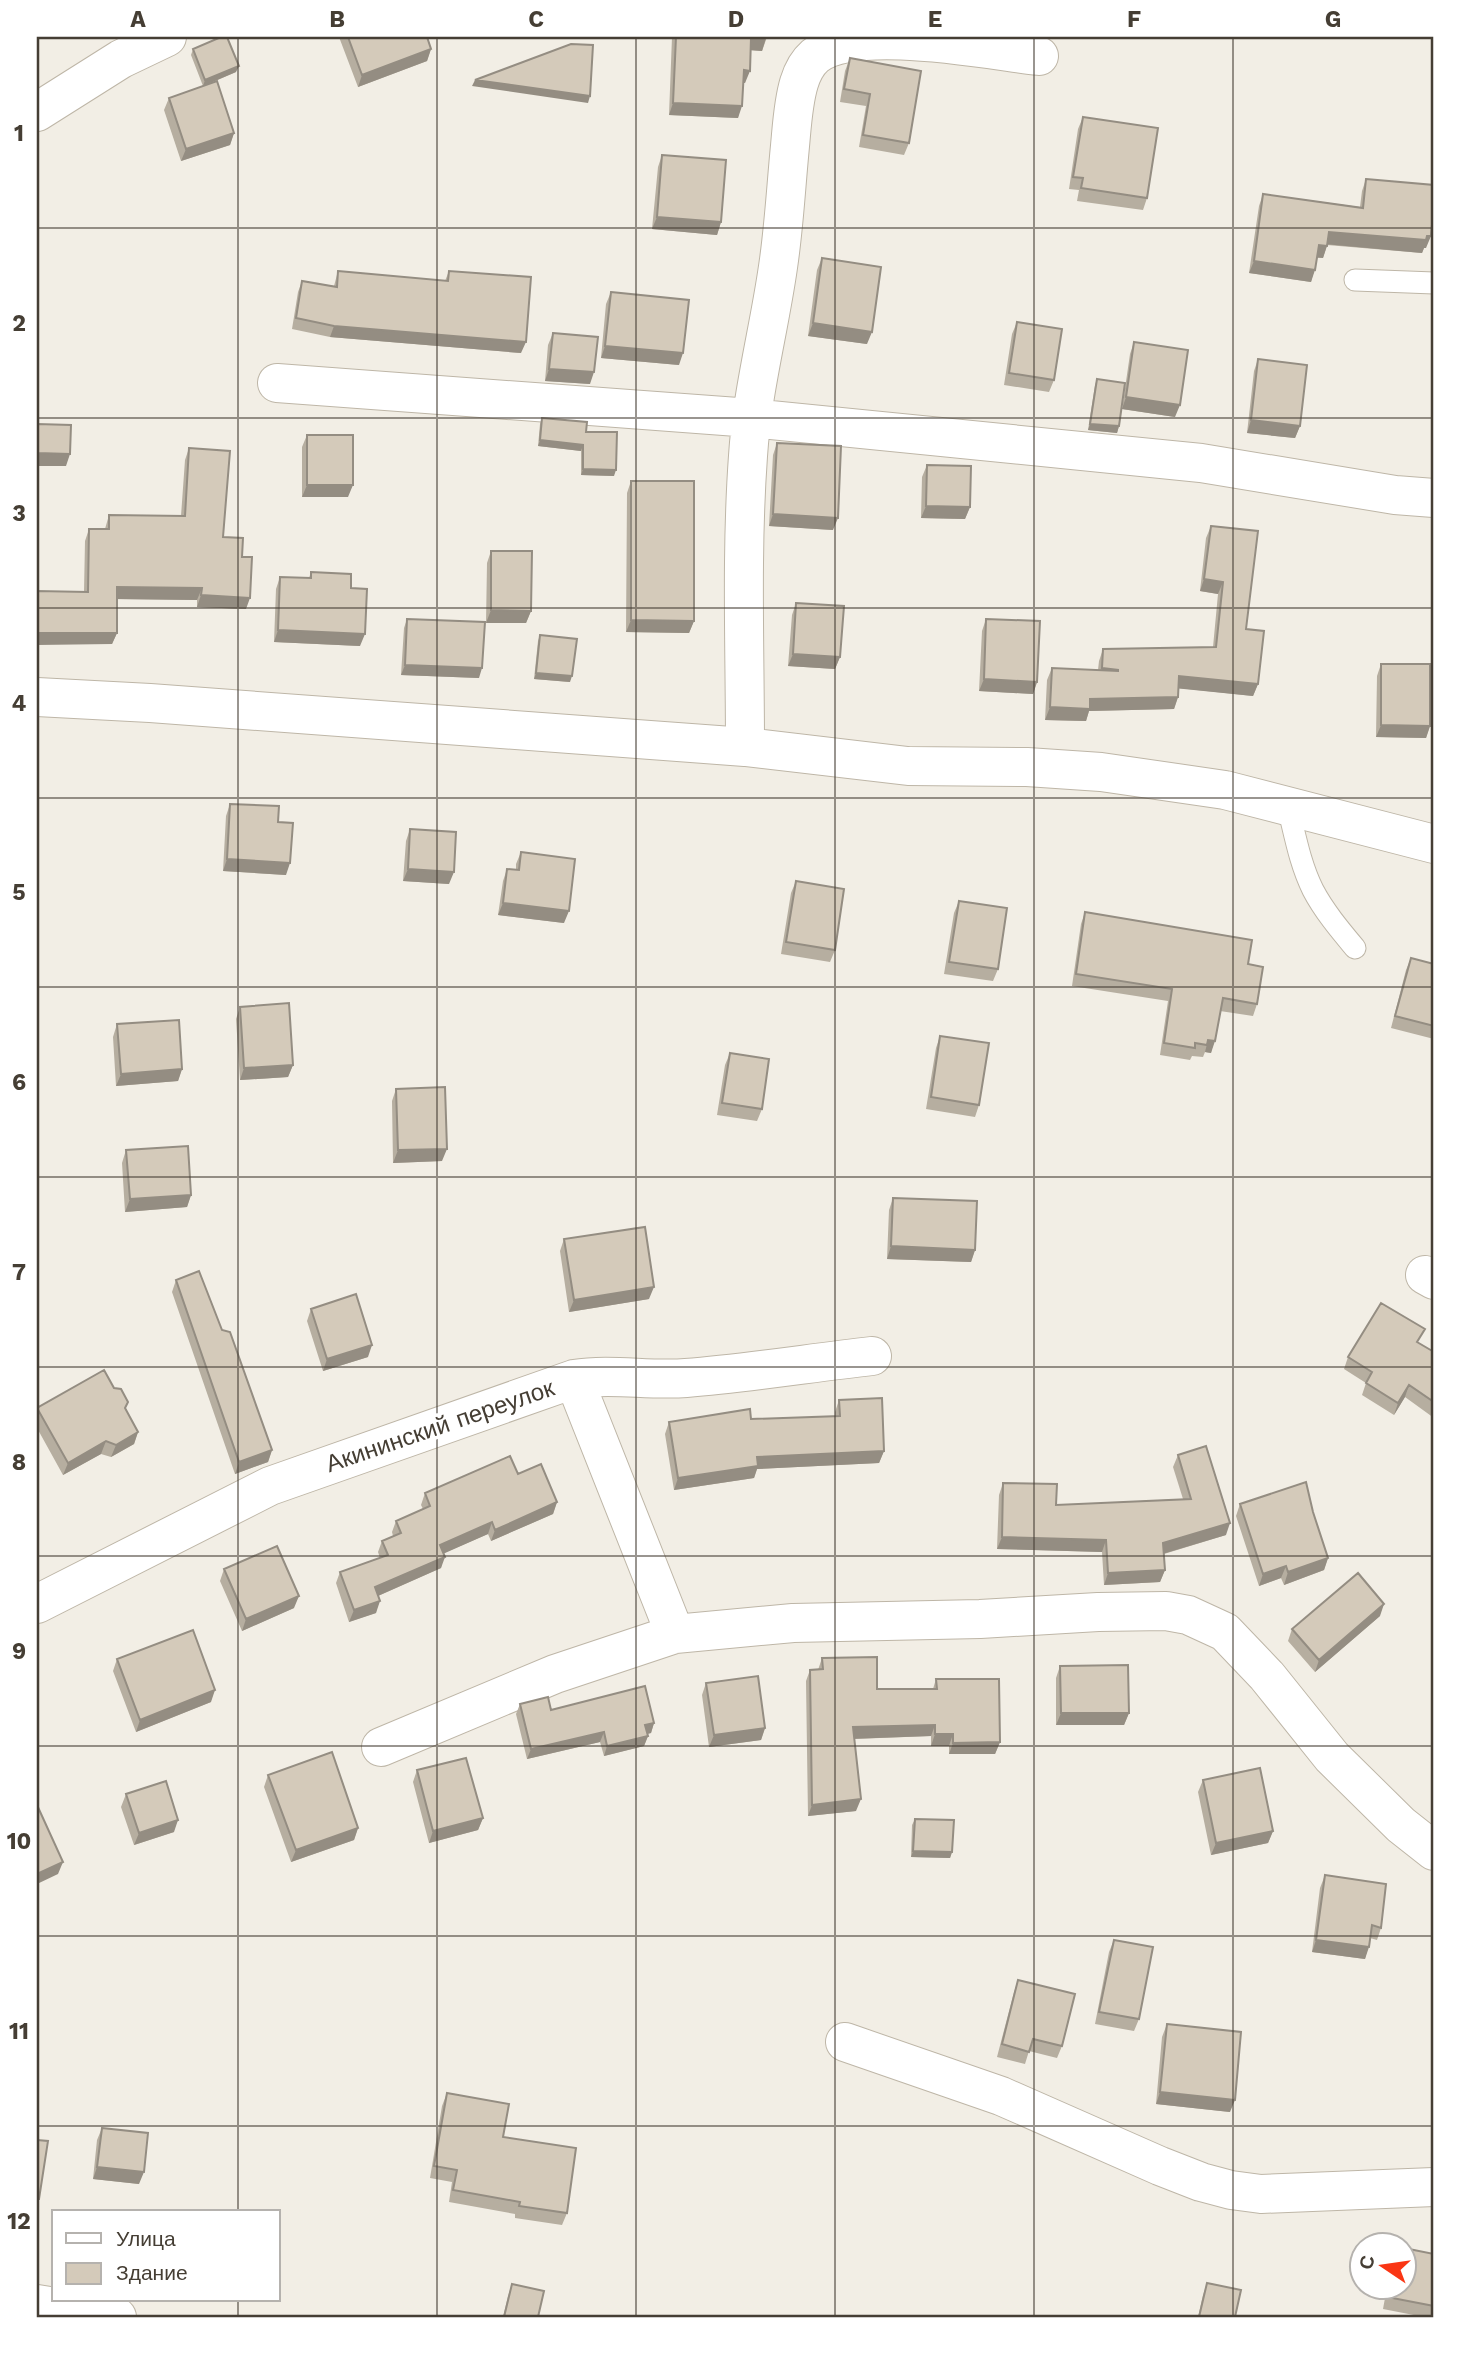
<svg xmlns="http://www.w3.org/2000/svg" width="1471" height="2354" viewBox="0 0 1471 2354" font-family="'Work Sans',sans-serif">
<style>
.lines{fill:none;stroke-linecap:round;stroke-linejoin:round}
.service-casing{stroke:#beb6a7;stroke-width:23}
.minor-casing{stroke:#beb6a7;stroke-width:40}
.service{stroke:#fff;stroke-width:21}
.minor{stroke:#fff;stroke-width:38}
.wall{fill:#b6aea0}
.shaded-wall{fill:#948d82}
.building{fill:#d4caba;stroke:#948d82;stroke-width:2}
.grid{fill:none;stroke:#453e34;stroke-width:2;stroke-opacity:0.55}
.labels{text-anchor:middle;stroke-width:7;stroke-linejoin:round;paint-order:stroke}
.street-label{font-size:24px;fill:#453e34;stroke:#fff}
.neatline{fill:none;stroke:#453e34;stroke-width:2.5}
.grid-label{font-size:23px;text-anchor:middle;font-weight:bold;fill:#453e34}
</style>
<rect width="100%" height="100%" fill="#f2eee5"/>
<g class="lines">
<g class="service-casing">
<path id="service" d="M1355,280l79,3
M1288,807c7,28 12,57 25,83 11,21 27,40 42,58"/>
</g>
<g class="minor-casing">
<path id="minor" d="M37,112l84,-53 46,-22
M277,383l474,35 450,45 194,32 39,3
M37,697l113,6 595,44 163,19 119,1 74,5 124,18 209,54
M745,747c0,-97 -4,-194 3,-291 4,-64 21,-126 30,-189 6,-40 8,-80 12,-121 2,-21 3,-43 9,-63 3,-10 8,-20 16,-27 40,-32 172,-6 224,0
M1425,1275l9,5
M574,1379l101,255
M37,1604l233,-118 304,-107c37,-6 75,2 112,-1 62,-5 124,-15 186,-22
M381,1747l174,-73 120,-40 118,-11 187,-4 118,-7 68,-1 22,4 37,17 42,44 65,81 69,68 33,26
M845,2042l156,54 159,70 41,16 30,8 30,4 173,-7
M37,2304l80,13"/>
</g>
<use href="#service" class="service"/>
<use href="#minor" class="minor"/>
</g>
<path class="wall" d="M339,37h88l4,12 -4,12 -69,26z
M672,37h95l-5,14 -11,-1 -6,33h-2l-5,35 -69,-3z
M193,49l43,23 -30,13 28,48 -4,12 -49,16 -17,-51 5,-12 34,-12 -12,-31z
M850,58l59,85 -5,12 -45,-8 7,-41 -26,-4 5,-31z
M1083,117l64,81 -4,12 -66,-9 2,-11 -10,-1 9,-60z
M662,155l59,67 -4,13 -65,-6 6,-62z
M1366,179l60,69h-2l-2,5 -95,-8 -4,13h-6l-6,24 -62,-9 10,-67 4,-12 97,13 2,-16z
M822,258l45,86 -59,-8 9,-66z
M338,271l107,10 4,-10 72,82 -191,-16 -38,-8 6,-37 4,-11 32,5z
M611,292l68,73 -78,-7 5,-54z
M1017,322l37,58 -5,12 -45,-7 8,-51z
M553,333l37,51 -45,-3 3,-36z
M1134,342l41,75 -53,-8 8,-55z
M1258,359l42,67 -5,12 -48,-5 7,-62z
M1097,379l22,47 -2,7 -29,-3 7,-45z
M542,418l44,14 28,44 -33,-1v-24l-43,-5 2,-22z
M307,435l41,62h-46v-50z
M777,443l56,87 -64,-4 4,-71z
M189,448l34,89 19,20 4,52 -49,-2v-7l-80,-1v34l-5,11 -28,-52 1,-51 4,-12h16l4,-14 72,1 4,-56z
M927,465l43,42 -5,12 -44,-1 1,-41z
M631,481l63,140 -5,12 -63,-1 1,-139z
M1211,526l35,103 12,55 -5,12 -75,-8v9l-4,12 -85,2 -3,10 -41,-1 2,-40 5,-12 46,2 1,-9 4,-12 110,-2 5,-53 -18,-3 6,-53z
M491,551l40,60 -5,12h-40l1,-60z
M311,572l40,16 9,58 -86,-4 2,-53 4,-12 29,1z
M796,603l44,54 -5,12 -47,-3 4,-51z
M407,619l72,59 -78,-3 3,-47z
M986,619l51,63 -4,12 -54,-3 3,-60z
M540,635l30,47 -36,-3 4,-38z
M1381,664l49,62 -4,12 -50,-1 1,-61z
M230,804l48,18 8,53 -63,-4 3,-55z
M410,829l39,55 -46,-3 3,-40z
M521,852l43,71 -66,-8 5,-34 4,-12 9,1v-6z
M796,881l39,69 -5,12 -49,-8 10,-61z
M959,901l39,68 -5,12 -49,-7 10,-61z
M1085,912l163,52 9,40 -4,12 -33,-5 -9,42 -6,-1 -2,5 -11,-1 -2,4 -30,-5 8,-54 -96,-15 9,-62z
M1411,958l23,6v75l-43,-11 15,-58z
M240,1007l53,58 -5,12 -48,3 -4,-61z
M117,1024l65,45 -4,12 -62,5 -3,-49z
M940,1036l39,69 -4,12 -49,-8 10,-61z
M730,1053l32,56 -5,12 -40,-6 8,-50z
M396,1089l46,72 -49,2 -1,-62z
M126,1150l65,45 -4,12 -62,5 -3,-49z
M893,1198l82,52 -4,12 -84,-3 2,-49z
M564,1239l85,60 -80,13 -9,-61z
M176,1280l46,50 50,120 -4,12 -33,12 -63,-182z
M311,1309l57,48 -45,14 -16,-50z
M1419,1343l15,9v66l-29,-21 -11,18 -32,-20 4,-12 -22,-14 4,-12z
M839,1400l45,51 -5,12 -122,6 -3,9 -80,12 -9,-56 4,-12 166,-6v-4z
M37,1408h88l13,24 -4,12 -23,13 -10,-3 -38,21 -26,-47z
M1178,1455l48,80 -62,19 1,16 -5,12 -56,3 -2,-33 -105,-3 2,-54 4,-12 53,22 127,-6 -10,-32z
M518,1474l39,28 -4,12 -62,27 -3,-7 -44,19 -3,15 -63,28 -2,17 -27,9 -13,-39 4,-11 40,-14 -2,-6 4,-11 11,-5 -1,-4 4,-11 27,-12 -2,-4 4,-12z
M1240,1504l73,8 15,46 -4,12 -40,15 -3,-7 -22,8 -23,-70z
M224,1569l70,39 -52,23 -22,-50z
M1380,1616l-65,56 -27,-31 4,-12z
M822,1658l55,31h56l3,-10 64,63 -5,12h-46v-8h-18v-10l-77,3 2,72 -48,5 -2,-135 4,-11h8z
M117,1659l94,43 -75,30 -23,-61z
M1060,1666l69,47 -5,12h-68v-47z
M706,1683l59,45 -4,12 -52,7 -7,-52z
M520,1704l31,6 103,13 -3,10 -4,1 1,2 -4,10 -40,10 -4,-14 -73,17 -11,-45z
M417,1770l66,48 -5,12 -49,13 -16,-61z
M268,1775l90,53 -4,12 -63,22 -27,-75z
M1203,1780l70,51 -5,12 -57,12 -13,-63z
M126,1794l48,38 -40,13 -13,-38z
M915,1819l37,33 -2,6 -39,-1 1,-32z
M1325,1875l56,53 -4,12 -7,-2 -5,21 -53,-7 8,-64z
M1114,1940l25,79 -5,12 -39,-7 14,-72z
M1018,1980l44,66 -5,12 -28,-7 -4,13 -28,-7 17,-65z
M1167,2024l63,88 -74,-8 6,-67z
M447,2093l56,44 64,76 -5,12 -47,-7v-4l-66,-12 3,-20 -22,-4 12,-72z
M102,2128l37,56 -46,-5 4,-39z
M1434,2254v63h-10l-41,-8 4,-22h17z
M1207,2283l28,34h-37l5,-22z
M512,2284l26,33h-35l5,-21z"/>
<path class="shaded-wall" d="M751,38h15l-4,13 -15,-1z
M431,49l-4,12 -69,26 4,-12z
M239,66l-3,6 -33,14 2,-6z
M744,70l6,1 -5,12 -6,-1z
M475,80l115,16 -2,7 -116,-17z
M673,103l69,3 -4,12 -69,-3z
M234,133l-4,12 -49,16 5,-12z
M657,217l64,5 -4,13 -65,-6z
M1329,232l98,4h4l-5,12h-2l-2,5 -98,-9z
M1319,245l8,1 -4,12 -8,-1z
M1254,261l61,9 -4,12 -62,-9z
M813,323l59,9 -5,12 -59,-8z
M334,326l192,16 -5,11 -191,-16z
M605,346l78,7 -4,12 -78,-7z
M549,369l45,3 -4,12 -45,-3z
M1126,397l54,8 -5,12 -53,-8z
M1251,420l49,6 -5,12 -48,-5z
M1090,424l29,2 -2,7 -29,-3z
M540,440l43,5 -2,6 -43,-5z
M37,453l33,1 -4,12h-29z
M583,469l33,1 -2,6 -33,-1z
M307,485h46l-5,12h-46z
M926,506l44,1 -5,12 -44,-1z
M773,514l65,4 -5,12 -64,-4z
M1204,579l19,3 -5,12 -18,-3z
M117,587l85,1 -5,12 -84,-1z
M201,595l49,3 -4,11 -49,-2z
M491,610l40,1 -5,12h-40z
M631,620l63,1 -5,12 -63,-1z
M278,630l87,4 -5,12 -86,-4z
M37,633h80l-5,11 -75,1z
M793,654l47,3 -5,12 -47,-3z
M405,665l77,3 -3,10 -78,-3z
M1102,668l16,2 -4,12 -16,-2z
M536,673l36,3 -2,6 -36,-3z
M1179,676l79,8 -5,12 -79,-8z
M984,679l53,3 -4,12 -54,-3z
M1178,697l-4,12 -85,2 -3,10 -41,-1 5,-13 40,-8z
M1381,725l49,1 -4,12 -50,-1z
M227,859l63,4 -4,12 -63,-4z
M408,869l46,3 -5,12 -46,-3z
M503,903l66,8 -5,12 -66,-8z
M1208,1040l7,1 -4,12 -6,-1z
M293,1065l-5,12 -48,3 4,-12z
M182,1069l-4,12 -62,5 5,-12z
M447,1149l-5,12 -49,2 5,-13z
M191,1195l-4,12 -62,5 5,-13z
M891,1246l84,4 -4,12 -84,-3z
M654,1287l-5,12 -80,13 5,-12z
M372,1345l-4,12 -45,14 4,-12z
M1409,1385l-4,12 -11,18 4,-12z
M138,1432l-4,12 -23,13 5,-12z
M106,1441l-5,13 -38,21 5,-12z
M272,1450l-4,12 -33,12 4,-12z
M884,1451l-5,12 -122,6 -3,9 -80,12 4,-12 79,-21z
M557,1502l-4,12 -62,27 4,-11z
M492,1522l-4,12 -52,23 4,-12z
M1230,1523l-4,12 -67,20 4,-12z
M1002,1537l104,3 -4,12 -105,-3z
M445,1557l-4,11 -70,31 4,-12z
M1328,1558l-4,12 -40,15 4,-13z
M1286,1566l-5,12 -22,8 4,-12z
M1165,1570l-5,12 -56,3 4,-12z
M299,1596l-5,12 -52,23 4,-12z
M380,1601l-4,12 -27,9 5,-12z
M1384,1604l-4,12 -65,56 4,-12z
M215,1690l-4,12 -75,30 4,-12z
M1061,1713h68l-5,12h-68z
M654,1723l-3,10 -9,2 3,-10z
M935,1725l-4,11 -83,3 5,-12z
M765,1728l-4,12 -52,7 5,-12z
M604,1732l-4,10 -73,17 4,-10z
M935,1734h18l-4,12h-18z
M648,1736l-4,10 -40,10 3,-10z
M1000,1742l-5,12h-46l4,-11z
M861,1799l-5,12 -48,5 4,-11z
M483,1818l-5,12 -49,13 4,-12z
M178,1820l-4,12 -40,13 5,-12z
M358,1828l-4,12 -63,22 5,-12z
M1273,1831l-5,12 -57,12 5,-12z
M913,1851l39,1 -2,6 -39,-1z
M63,1862l-5,12 -21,10v-10z
M1316,1940l53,7 -4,12 -53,-7z
M1160,2092l75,8 -5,12 -74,-8z
M97,2167l47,5 -5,12 -46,-5z"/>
<path class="building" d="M221,37h6l12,29 -34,14 -12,-31z
M348,37h79l4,12 -69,26z
M676,37h91l-1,1h-15l-1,33 -6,-1 -2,36 -69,-3z
M571,44l22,1 -3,51 -115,-16z
M850,58l71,13 -12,72 -46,-8 7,-41 -26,-5z
M217,81l17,52 -48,16 -17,-51z
M1083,117l75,11 -11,70 -66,-10 2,-10 -10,-1z
M662,155l64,5 -5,62 -64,-5z
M1366,179l68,6v16l-3,35h-4l-1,4 -97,-8 -2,14 -8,-1 -4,25 -61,-9 9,-67 100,14z
M822,258l59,9 -9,65 -59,-9z
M338,271l110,10 1,-10 82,6 -5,65 -192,-16 -38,-8 6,-37 35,6z
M611,292l78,8 -6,53 -78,-7z
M1017,322l45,7 -8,51 -45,-7z
M553,333l45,4 -4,35 -45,-3z
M1134,342l54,8 -8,55 -54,-8z
M1258,359l49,6 -7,61 -49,-6z
M1097,379l28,4 -6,43 -29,-2z
M542,418l45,4 -1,10h31l-1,38 -33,-1v-24l-43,-5z
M37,424l34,1 -1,29 -33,-1z
M307,435h46v50h-46z
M777,443l64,3 -3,72 -65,-4z
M189,448l41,3 -7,86 20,1 -1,19h10l-2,41 -49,-3 1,-7 -85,-1v46h-80v-42l51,1 1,-63h20v-14l76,1z
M927,465l44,1 -1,41 -44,-1z
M631,481h63v140l-63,-1z
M1211,526l47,5 -12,98 18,2 -6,53 -79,-8 -1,21 -88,2v10l-40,-2 2,-39 66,3v-1l-16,-2 1,-19 113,-2 7,-65 -19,-3z
M491,551h41l-1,60 -40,-1z
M311,572l40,2v14l16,1 -2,45 -87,-4 2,-53 31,1z
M796,603l48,3 -4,51 -47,-3z
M407,619l78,3 -3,46 -77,-3z
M986,619l54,2 -3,61 -53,-3z
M540,635l37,4 -5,37 -36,-3z
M1381,664h49v62l-49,-1z
M230,804l49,2 -1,16 15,1 -3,40 -63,-4z
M410,829l46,3 -2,40 -46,-3z
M521,852l54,7 -6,52 -66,-8 4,-34 12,1z
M796,881l48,8 -9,61 -49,-8z
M959,901l48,7 -9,61 -49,-7z
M1085,912l167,28 -4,24 15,3 -6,37 -34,-6 -8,43 -7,-1 -1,5 -12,-2v5l-31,-5 8,-54 -96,-15z
M1411,958l23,6v62l-39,-10z
M289,1003l4,62 -49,3 -4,-61z
M179,1020l3,49 -61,5 -4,-50z
M940,1036l49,7 -10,62 -48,-8z
M730,1053l39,6 -7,50 -40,-6z
M445,1087l2,62 -49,1 -2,-61z
M188,1146l3,49 -61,4 -4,-49z
M893,1198l84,3 -2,49 -84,-4z
M645,1227l9,60 -80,13 -10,-61z
M199,1271l23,59 8,2 42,118 -33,12 -63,-182z
M356,1294l16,51 -45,14 -16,-50z
M1381,1303l44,26 -8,13 17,10v50l-25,-17 -11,18 -32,-20 6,-11 -24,-15z
M104,1370l10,18 7,1 7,13 -3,6 13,24 -22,13 -10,-4 -38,22 -31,-55z
M882,1398l2,53 -127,6 1,9 -80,12 -9,-56 81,-13 1,10 89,-3 -1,-16z
M1206,1446l24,77 -67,20 2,27 -57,3 -2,-33 -104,-3 1,-54 54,1 -1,21 135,-6 -13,-44z
M510,1456l8,18 23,-10 16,38 -62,28 -3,-8 -52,23 5,12 -70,30 5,14 -26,9 -14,-38 48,-17 -6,-14 19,-8 -5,-12 34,-15 -5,-13z
M1306,1482l7,30 15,46 -40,14 -2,-6 -23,8 -23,-70z
M277,1546l22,50 -53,23 -22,-50z
M1358,1573l26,31 -65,56 -27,-31z
M193,1630l22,60 -75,30 -23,-61z
M877,1657v32h60l-1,-10h63l1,63 -47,1v-9h-18v-9l-82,2 8,72 -49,6 -2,-135 13,-1 -1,-11z
M1128,1665l1,48h-68l-1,-47z
M758,1676l7,52 -51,7 -8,-52z
M645,1686l9,37 -9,2 3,11 -41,10 -3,-14 -73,17 -11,-45 28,-7 3,13z
M332,1752l26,76 -62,22 -28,-75z
M466,1758l17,60 -50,13 -16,-61z
M1260,1768l13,63 -57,12 -13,-63z
M166,1781l12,39 -39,13 -13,-39z
M37,1805l26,57 -26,12z
M915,1819l39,1 -2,32 -39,-1z
M1325,1875l61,9 -5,44 -9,-3 -3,22 -53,-7z
M1114,1940l39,7 -14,72 -40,-7z
M1018,1980l57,14 -13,52 -29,-7 -4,13 -27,-8z
M1167,2024l74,8 -6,68 -75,-8z
M447,2093l62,11 -6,33 73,11 -9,65 -48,-7 1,-4 -67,-12 4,-20 -23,-4z
M102,2128l46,5 -4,39 -47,-5z
M37,2140l11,1 -9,58h-2z
M1404,2248l30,6v52l-47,-9 2,-10h15z
M1207,2283l34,7 -6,27h-36z
M512,2284l32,7 -6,26h-34z"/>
<path class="grid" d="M238,37v2175M437,37v2280M636,37v2280M835,37v2280M1034,37v2280M1233,37v2280M37,228h1397M37,418h1397M37,608h1397M37,798h1397M37,987h1397M37,1177h1397M37,1367h1397M37,1556h1397M37,1746h1397M37,1936h1397M37,2126h1397M238,2300v17"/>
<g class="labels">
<g class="street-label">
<text transform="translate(440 1426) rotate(-19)" y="8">Акининский переулок</text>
</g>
</g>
<rect width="1471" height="2354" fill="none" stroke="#ffffff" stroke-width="77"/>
<rect x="52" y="2210" width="228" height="91" fill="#ffffff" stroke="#b5b2ae" stroke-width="2"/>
<rect x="66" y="2233" width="35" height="10" fill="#ffffff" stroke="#b5b2ae" stroke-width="2"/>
<text x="116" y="2246" font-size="21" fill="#453e34">Улица</text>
<rect x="66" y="2263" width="35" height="21" fill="#d4caba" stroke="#b5b2ae" stroke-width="2"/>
<text x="116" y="2280" font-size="21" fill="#453e34">Здание</text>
<g transform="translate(1383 2266) rotate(283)"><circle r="33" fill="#ffffff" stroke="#b5b2ae" stroke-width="2"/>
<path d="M0-5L12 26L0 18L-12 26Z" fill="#fa3614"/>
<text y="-10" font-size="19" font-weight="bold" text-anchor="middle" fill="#453e34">С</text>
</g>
<rect x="38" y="38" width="1394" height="2278" class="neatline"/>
<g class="grid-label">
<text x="138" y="27">A</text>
<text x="337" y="27">B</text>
<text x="536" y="27">C</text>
<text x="736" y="27">D</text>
<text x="935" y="27">E</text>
<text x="1134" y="27">F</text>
<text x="1333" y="27">G</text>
<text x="19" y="141">1</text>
<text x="19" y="331">2</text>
<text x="19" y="521">3</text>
<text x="19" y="711">4</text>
<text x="19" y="900">5</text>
<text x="19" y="1090">6</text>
<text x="19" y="1280">7</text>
<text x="19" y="1470">8</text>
<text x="19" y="1659">9</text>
<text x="19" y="1849">10</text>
<text x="19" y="2039">11</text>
<text x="19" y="2229">12</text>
</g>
</svg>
